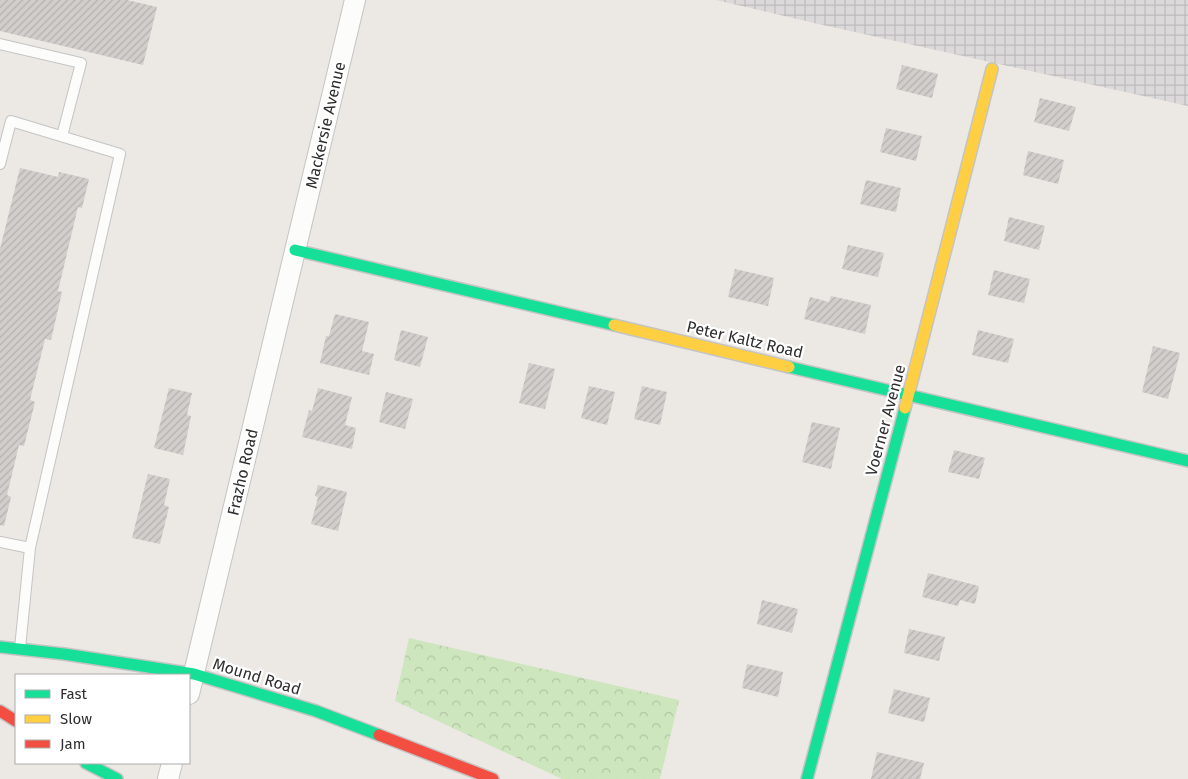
<svg xmlns="http://www.w3.org/2000/svg" width="1188" height="779" viewBox="0 0 1188 779" font-family="'Fira Sans',sans-serif">
<style>
.industrial{fill:url(#industrial-grid)}
.forest{fill:url(#forest-crowns)}
.building{fill:url(#building-hatch)}
.lines{fill:none;stroke-linecap:round;stroke-linejoin:round}
.lane-casing{stroke:#c5c4c5;stroke-width:12}
.street-casing{stroke:#c5c4c5;stroke-width:22}
.fast-casing{stroke:#c5c4c5;stroke-width:14}
.slow-casing{stroke:#c5c4c5;stroke-width:14}
.jam-casing{stroke:#c5c4c5;stroke-width:14}
.lane{stroke:#fcfcfb;stroke-width:10}
.street{stroke:#fcfcfb;stroke-width:20}
.fast{stroke:#16e098;stroke-width:11}
.slow{stroke:#ffcf43;stroke-width:11}
.jam{stroke:#f24e42;stroke-width:11}
.labels{text-anchor:middle;stroke-width:4.5;stroke-linejoin:round;paint-order:stroke}
.street-label{font-size:16px;fill:#2e2e2e;stroke:#fff}
</style>
<defs>
<pattern id="industrial-grid" width="8" height="8" patternUnits="userSpaceOnUse" patternTransform="scale(1.25)"><rect width="8" height="8" fill="#dcd9db"/><path d="M0 4h8M4 0v8" fill="none" stroke="#bdbbbc"/></pattern>
<pattern id="forest-crowns" width="20" height="18" patternUnits="userSpaceOnUse" patternTransform="scale(1.25)"><rect width="20" height="18" fill="#cee6be"/><path d="M2 6a3 3 0 1 1 6 0M12 15a3 3 0 1 1 6 0" fill="none" stroke="#b1c6a4"/></pattern>
<pattern id="building-hatch" width="6" height="6" patternUnits="userSpaceOnUse" patternTransform="scale(1.25)"><rect width="6" height="6" fill="#d1cecb"/><path d="M-1 1l2-2M0 6l6-6M5 7l2-2" fill="none" stroke="#b4b1af"/></pattern>
</defs>
<rect width="100%" height="100%" fill="#ece8e4"/>
<path class="industrial" d="M716,0h472v106l-374,-83z"/>
<path class="forest" d="M409,638l270,62 -19,79h-98l-167,-78z"/>
<path class="building" d="M0,0h127l30,7 -14,58 -143,-34z
M902,65l36,9 -6,24 -36,-9z
M1040,98l36,9 -7,24 -35,-9z
M886,128l36,8 -6,25 -36,-9z
M1028,151l36,9 -6,24 -35,-9z
M20,168l38,9 1,-5 30,7 -7,29 -4,-1 -20,84 4,1 -11,48 -6,-1 -15,61 5,2 -11,44 -5,-1 -12,50 4,2 -7,29 -4,-1v-276z
M866,180l35,8 -5,24 -36,-8z
M1009,217l36,9 -6,24 -35,-9z
M848,245l36,8 -6,24 -36,-8z
M735,269l39,9 -6,28 -40,-9z
M994,270l36,9 -6,24 -36,-8z
M831,296l40,9 -6,29 -61,-15 6,-22 19,5z
M335,314l34,8 -7,29 12,3 -5,21 -49,-12 6,-27h3z
M401,330l27,7 -8,30 -26,-7z
M978,330l36,9 -6,24 -36,-8z
M1153,346l27,7 -12,46 -26,-7z
M529,363l26,6 -10,40 -26,-6z
M589,386l26,6 -8,33 -26,-7z
M642,386l25,6 -7,33 -26,-6z
M169,388l23,5 -5,22 4,1 -8,39 -29,-7z
M318,388l34,9 -7,28 11,3 -4,21 -50,-12 7,-27 3,1z
M386,392l27,7 -8,30 -26,-7z
M812,422l28,6 -9,41 -29,-7z
M954,450l31,8 -6,21 -31,-7z
M148,474l22,5 -6,26 5,2 -9,37 -28,-6z
M318,485l29,7 -9,39 -27,-7 7,-27 -3,-1z
M928,573l51,13 -4,18 -15,-4 -2,6 -36,-9z
M762,600l36,9 -6,24 -35,-9z
M909,629l36,8 -6,24 -35,-8z
M747,664l36,8 -5,25 -36,-9z
M894,689l36,9 -6,24 -36,-9z
M877,752l47,11 -4,16h-49z"/>
<g class="lines">
<g class="lane-casing">
<path id="lane" d="M0,44l81,19 -19,73
M0,164l11,-43 109,33 -90,394 -10,100
M0,542l30,6"/>
</g>
<g class="street-casing">
<path id="street" d="M189,694l166,-694
M168,779l4,-16"/>
</g>
<g class="fast-casing">
<path id="fast" d="M295,250l319,75
M789,367l399,94
M0,647l64,7 130,20 122,37 63,24
M86,763l31,16
M807,779l98,-371"/>
</g>
<g class="slow-casing">
<path id="slow" d="M614,325l175,42
M905,408l87,-339"/>
</g>
<g class="jam-casing">
<path id="jam" d="M0,711l16,10
M379,735l114,44"/>
</g>
<use href="#lane" class="lane"/>
<use href="#street" class="street"/>
<use href="#fast" class="fast"/>
<use href="#slow" class="slow"/>
<use href="#jam" class="jam"/>
</g>
<g class="labels">
<g class="street-label">
<text transform="translate(325 125) rotate(-77)" y="6">Mackersie Avenue</text>
<text transform="translate(745 339) rotate(13)" y="6">Peter Kaltz Road</text>
<text transform="translate(885 420) rotate(-75)" y="6">Voerner Avenue</text>
<text transform="translate(242 472) rotate(-77)" y="6">Frazho Road</text>
<text transform="translate(257 676) rotate(17)" y="6">Mound Road</text>
</g>
</g>
<rect x="15" y="674" width="175" height="90" fill="#ffffff" stroke="#ababab"/>
<rect x="25" y="690" width="25" height="8" fill="#16e098" stroke="#ababab"/>
<text x="60" y="699" font-size="15" fill="#2e2e2e">Fast</text>
<rect x="25" y="715" width="25" height="8" fill="#ffcf43" stroke="#ababab"/>
<text x="60" y="724" font-size="15" fill="#2e2e2e">Slow</text>
<rect x="25" y="740" width="25" height="8" fill="#f24e42" stroke="#ababab"/>
<text x="60" y="749" font-size="15" fill="#2e2e2e">Jam</text>
</svg>
